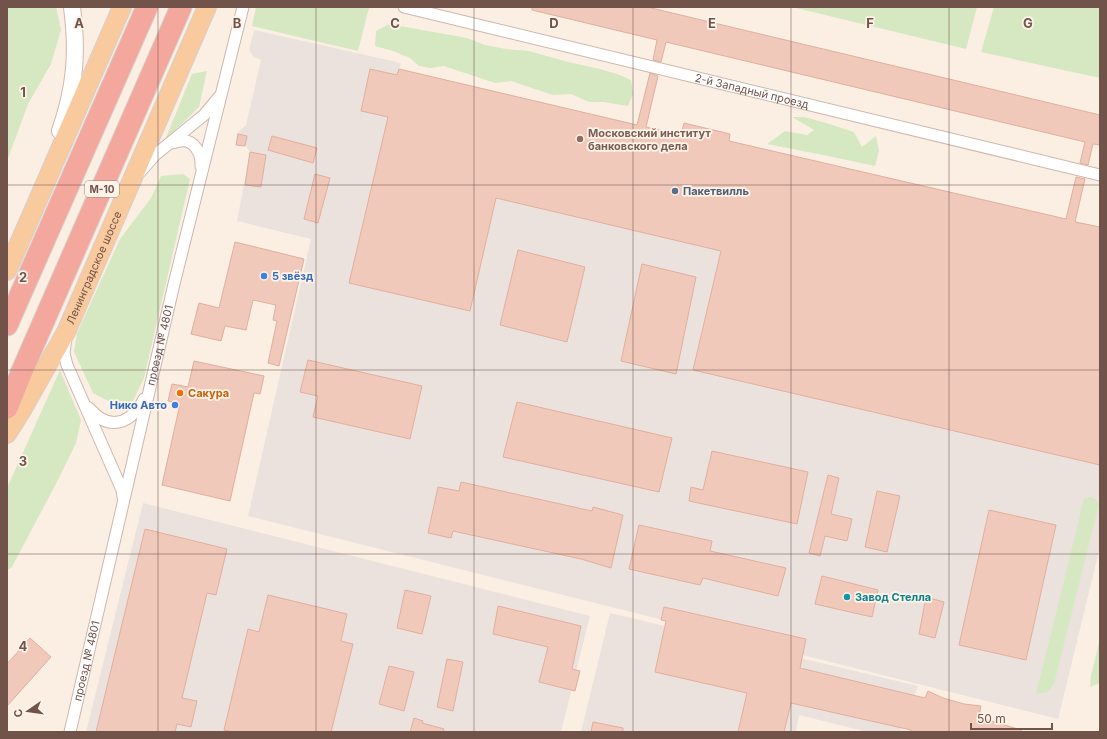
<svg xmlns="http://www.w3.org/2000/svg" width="1107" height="739" viewBox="0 0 1107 739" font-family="Inter,sans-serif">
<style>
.industrial{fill:#ebe2de}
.green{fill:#d6e8c2}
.building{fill:#f0c9bb;stroke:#e2ae9d}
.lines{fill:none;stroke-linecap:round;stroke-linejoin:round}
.street-casing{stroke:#ceb7ad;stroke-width:13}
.secondary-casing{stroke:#d1b6aa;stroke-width:18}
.primary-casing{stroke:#d8cfcc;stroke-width:20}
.highway-casing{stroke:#d8cfcc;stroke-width:23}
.street{stroke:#fff;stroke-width:11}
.secondary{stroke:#fff;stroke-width:16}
.primary{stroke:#f8ca9d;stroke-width:18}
.highway{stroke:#f4a79c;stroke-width:21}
.grid{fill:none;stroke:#72534a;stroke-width:1;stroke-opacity:0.55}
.education-dot{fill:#8d6e63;stroke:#fef3e9;stroke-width:1.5}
.service-dot{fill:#5c6f8a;stroke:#fef3e9;stroke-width:1.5}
.shop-dot{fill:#3f7fe0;stroke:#fef3e9;stroke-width:1.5}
.food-dot{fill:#e8710a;stroke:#fef3e9;stroke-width:1.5}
.culture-dot{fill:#0f9aa8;stroke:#fef3e9;stroke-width:1.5}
.labels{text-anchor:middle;stroke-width:3.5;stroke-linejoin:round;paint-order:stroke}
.shield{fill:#fef3e9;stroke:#9c837a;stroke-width:1}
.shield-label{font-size:10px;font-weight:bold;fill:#72534a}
.street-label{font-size:11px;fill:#72534a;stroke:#fef3e9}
.education-label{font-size:11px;font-weight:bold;fill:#785e54;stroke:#fef3e9;text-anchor:start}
.service-label{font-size:11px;font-weight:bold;fill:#4e5e75;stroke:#fef3e9;text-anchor:start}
.shop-label{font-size:11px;font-weight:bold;fill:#366cbe;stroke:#fef3e9;text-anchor:start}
.food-label{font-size:11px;font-weight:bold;fill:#c56008;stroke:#fef3e9;text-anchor:start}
.culture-label{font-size:11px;font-weight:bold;fill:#0d838f;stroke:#fef3e9;text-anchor:start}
.grid-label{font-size:13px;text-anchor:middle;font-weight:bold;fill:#72534a;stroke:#fef3e9;stroke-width:3.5;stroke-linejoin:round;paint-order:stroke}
</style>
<rect width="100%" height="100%" fill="#fbefe3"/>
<path class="industrial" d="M254,30l147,33 -2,6 282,66 3,-12 46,11 -1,7 371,86v320l-42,172 -810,-203 63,-277 -74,-18 13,-69 -4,-6 -10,-2 1,-11 9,-8 15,-65 -7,-3 -5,-7z
M143,503l447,113 -29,116h-475z
M610,613l308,73 -18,46h-33l-68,-17 -3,17h-215z"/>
<path class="green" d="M7,7h49l5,23 -10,34 -23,40 -21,57z
M256,7h109l4,1 -11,43 -106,-25z
M792,7h185l-11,42z
M994,7h106v71l-119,-26z
M389,24l78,14 18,7 21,4 23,2 39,11 32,7 20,6 11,5 2,14 -5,12 -25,-4h-14l-18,-8 -18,1 -42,-14 -16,2 -51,-17 -14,2 -11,-2 -9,-8 -17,-7 -18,-5 1,-15z
M207,71l-8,36 -34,33 27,-66z
M792,117h12l19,5 31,10 8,15 14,-11 3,15 -4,15 -52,-11 -56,-11 18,-13 22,4 7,-5z
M183,174l7,5 -46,199 -11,23 -15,5 -25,-13 -19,-41 3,-19 43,-94 31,-41 10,-22z
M60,370l21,50 -5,23 -17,35 -47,89 -5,3v-82z
M1089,497c5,0 7,2 10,7l-45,180 -6,8 -12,2 48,-195z
M1100,639v44l-10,4 1,-12z"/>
<path class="building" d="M532,7h115l453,108v30l-7,-1 -5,21 -8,-2 5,-21 -419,-100 -5,20 -8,-2 4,-20 -125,-30z
M370,69l27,6 2,-6 238,56 13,-52 8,3 -12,51 35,8 3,-12 46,11 -1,7 337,78 10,-42 9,2 -10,43 25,5v238l-407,-95 28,-119 -225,-53 -26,113 -121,-28 39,-166 -27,-6z
M238,134l9,2 -2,10 -9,-1z
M272,136l45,12 -4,15 -45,-13z
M250,152l16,3 -5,32 -16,-2z
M315,174l15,4 -12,45 -14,-4z
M235,242l69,17 -25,107 -11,-3 9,-42 -4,-1 3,-15 -23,-5 -7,30 -21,-4 -4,15 -30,-7 8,-31 20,5z
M518,250l67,17 -18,75 -67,-17z
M642,264l54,13 -20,97 -55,-13z
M308,360l114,26 -12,53 -97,-22 5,-21 -18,-4z
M194,361l70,15 -4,18 -6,-1 -24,108 -68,-16 18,-81 -12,-3 4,-17 16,3z
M517,402l155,36 -13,54 -156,-35z
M712,451l96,21 -11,52 -108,-23 2,-14 12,3z
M828,475l11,3 -8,36 21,5 -5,22 -22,-5 -5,20 -11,-3z
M461,482l131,29 1,-4 30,8 -12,53 -30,-9 -128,-28 -2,7 -23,-5 10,-46 21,4z
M877,491l23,5 -13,56 -22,-5z
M989,510l67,15 -30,135 -67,-15z
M639,525l73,16 -2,10 76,17 -8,28 -75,-18 -3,7 -71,-16z
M145,529l82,20 -11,46 -9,-2 -25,105 15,3 -6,26 -14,-3 -2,8h-79z
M822,576l56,14 -6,27 -57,-13z
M405,590l26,6 -9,38 -25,-6z
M268,595l79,19 -6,27 12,3 -22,88h-99l-8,-2 24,-101 11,3z
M926,597l18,5 -9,36 -16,-4z
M498,606l83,20 -9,43 8,2 -5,20 -36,-9 9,-35 -55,-13z
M664,607l142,32 -6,29 125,30 3,-7 15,7 21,6 17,2 -2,11 42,13v2h-111l1,-2 -120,-27 -7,29h-46l9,-39 -92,-21 11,-51 -5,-1z
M30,638l21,19 -44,49v-42z
M447,659l16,3 -10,49 -16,-4z
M389,666l25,6 -10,39 -25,-7z
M414,718l9,3 -1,2 22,6 -1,3h-33z
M593,722l30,6v4h-32z"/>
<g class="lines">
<g class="street-casing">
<g id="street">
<path id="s1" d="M404,7l696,168"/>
<path d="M171,143c3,0 7,-2 10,-2 13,-2 21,13 20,25"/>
<path d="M140,172l15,-17 49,-40 15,-18"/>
<path d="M66,338l-2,15 3,12 55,125 1,7"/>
<path d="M89,408c20,24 42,16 55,-9"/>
<path id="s2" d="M70,732l104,-448 69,-277"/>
</g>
</g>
<g class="secondary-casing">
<path id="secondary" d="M60,131c15,-43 18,-78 12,-124"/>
</g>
<g class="primary-casing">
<g id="primary">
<path d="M7,271l115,-264"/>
<path id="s3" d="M7,434l15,-24 44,-78 141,-325"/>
</g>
</g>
<g class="highway-casing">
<path id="highway" d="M7,325l140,-318
M7,408l15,-37 159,-364"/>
</g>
<use href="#street" class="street"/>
<use href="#secondary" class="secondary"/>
<use href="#primary" class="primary"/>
<use href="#highway" class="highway"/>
</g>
<path class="grid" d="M158,7v725M316,7v725M474,7v725M633,7v725M791,7v725M949,7v725M7,185h1093M7,370h1093M7,554h1093"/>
<circle class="education-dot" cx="580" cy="139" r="4"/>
<circle class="service-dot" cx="675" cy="191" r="4"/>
<g class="shop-dot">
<circle cx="264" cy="276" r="4"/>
<circle cx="175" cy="405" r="4"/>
</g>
<circle class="food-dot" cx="180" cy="393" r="4"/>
<circle class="culture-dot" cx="847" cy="597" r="4"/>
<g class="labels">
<rect class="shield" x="85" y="181" width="34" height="16" rx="3"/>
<g class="shield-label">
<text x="102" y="193">М-10</text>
</g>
<g class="street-label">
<text dy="4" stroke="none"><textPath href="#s1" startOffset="358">2-й Западный проезд</textPath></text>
<text dy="4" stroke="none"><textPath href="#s3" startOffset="188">Ленинградское шоссе</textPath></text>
<text dy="4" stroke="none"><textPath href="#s2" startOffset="397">проезд № 4801</textPath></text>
<text dy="4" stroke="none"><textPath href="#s2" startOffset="73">проезд № 4801</textPath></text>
</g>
<g class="education-label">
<text x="588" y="137">Московский институт<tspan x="588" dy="13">банковского дела</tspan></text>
</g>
<g class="service-label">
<text x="683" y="195">Пакетвилль</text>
</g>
<g class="shop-label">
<text x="272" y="280">5 звёзд</text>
<text x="167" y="409" text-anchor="end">Нико Авто</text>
</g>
<g class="food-label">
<text x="188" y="397">Сакура</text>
</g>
<g class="culture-label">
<text x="855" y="601">Завод Стелла</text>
</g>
</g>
<g class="grid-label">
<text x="79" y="28">A</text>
<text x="237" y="28">B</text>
<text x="395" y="28">C</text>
<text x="554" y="28">D</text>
<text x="712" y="28">E</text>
<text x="870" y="28">F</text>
<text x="1028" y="28">G</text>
<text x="23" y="97">1</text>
<text x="23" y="282">2</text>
<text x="23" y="466">3</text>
<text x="23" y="651">4</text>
</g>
<rect width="1107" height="739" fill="none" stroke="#72534a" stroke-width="16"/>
<g transform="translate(28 711) rotate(257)" stroke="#fef3e9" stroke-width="3" paint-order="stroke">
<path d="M0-3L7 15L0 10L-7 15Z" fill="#72534a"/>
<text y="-6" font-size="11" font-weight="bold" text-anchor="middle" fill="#72534a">С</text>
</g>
<path d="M971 723v6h81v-6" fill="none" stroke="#72534a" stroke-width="2"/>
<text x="977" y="723" font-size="12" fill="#72534a" stroke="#fef3e9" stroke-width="3" paint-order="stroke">50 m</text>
</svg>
